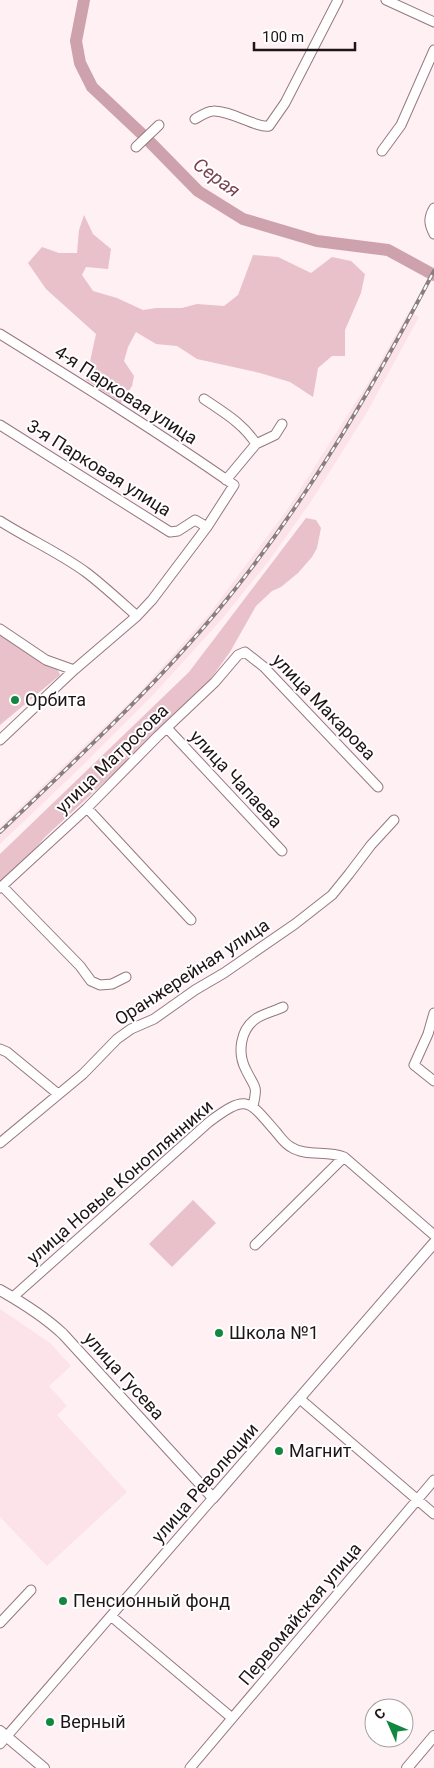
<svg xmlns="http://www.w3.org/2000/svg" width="434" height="1768" viewBox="0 0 434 1768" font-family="Roboto,sans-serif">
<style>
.built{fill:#fce3e9}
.green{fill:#e9c1cb}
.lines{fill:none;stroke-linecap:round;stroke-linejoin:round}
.river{stroke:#cda2ad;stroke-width:12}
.minor-casing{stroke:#967880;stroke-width:11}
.major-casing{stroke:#967880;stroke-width:12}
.minor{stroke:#fff;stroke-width:9}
.major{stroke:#fff;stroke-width:10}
.rail-casing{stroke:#8a7e81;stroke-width:4}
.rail{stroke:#fff;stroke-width:2;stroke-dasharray:5.5;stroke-linecap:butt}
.poi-dot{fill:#128740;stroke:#fff;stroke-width:2}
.labels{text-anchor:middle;stroke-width:4;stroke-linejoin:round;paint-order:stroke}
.street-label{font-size:18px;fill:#1f1417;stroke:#fff}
.poi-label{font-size:18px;fill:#1f1417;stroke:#fff;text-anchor:start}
.water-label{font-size:19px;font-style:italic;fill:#7c4254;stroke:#fff}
</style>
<rect width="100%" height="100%" fill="#fef0f3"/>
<path class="built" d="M409,311l10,6 -53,97 -56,89 -41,58 -48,59 -67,74 -72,72 -82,78v-17l139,-134 71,-80 77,-103 81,-127z
M0,1309l50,34 21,23 -22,20 18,20 -10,9 70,77 -80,74 -47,-49z"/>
<path class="green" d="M84,215l9,19 18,15 -3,20 -22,-2 -4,8 11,16 24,7 26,12 13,-2h26l15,-4 27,2 14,-11 15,-40 25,2 33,16 21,-16 19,4 14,13 -4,19 -16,37v26h-13l-14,12 -5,29 -23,-15 -30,-9 -63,-14 -20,-13 -21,-2 -20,-12 -8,15 -4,14 10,15 -2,10 -11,17 -35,-23 10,-46 -50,-45 -18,-26 14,-16 17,6h18l2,-23z
M306,518l10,2 5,8 -4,20 -5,9 -14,16 -17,14 -9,4 -16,15 -26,46 -31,43 -154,142 -20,24 -25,26v-33l189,-182z
M0,634l57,34 3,7 -60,50z
M193,1200l23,23 -44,44 -23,-23z"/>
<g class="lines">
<path class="river" d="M84,0l-8,41 4,22 12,24 52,49 54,55 45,28 74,22 71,9 46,25"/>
<g class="minor-casing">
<path id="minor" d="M386,0l48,22
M195,119c5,-3 13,-8 18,-8 17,-1 43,17 56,15l16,-23 53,-103
M136,147l23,-22
M382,151l19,-26 33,-75
M434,208c-6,10 -5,16 0,26
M0,334c79,49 158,98 234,151l-27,42 -55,73 -15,16 -63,54 -74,70
M204,399c19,13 40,25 52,45
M0,425l170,107 8,-1 17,-11 12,7
M226,480l30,-36 19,-9 7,-11
M0,521c28,18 60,32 87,52 17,13 34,29 50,43
M0,629l46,31 28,10
M167,728l115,123
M87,808l104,112
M2,886l78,80 11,15 9,4 12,-1 14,-7
M0,888l87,-80 71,-72 57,-54 23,-27 7,-3 19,15 114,120
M434,1013l-6,21 -14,31 20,16
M0,1049l7,3 51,42
M253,1106c5,-22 2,-17 -7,-36 -9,-17 -6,-41 11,-52 8,-5 18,-7 26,-11
M0,1143l83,-69 34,-35 14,-10 23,-10 41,-29 29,-17 71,-49 37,-29 17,-21 22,-29 23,-25
M255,1245l89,-88
M13,1297l196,-175c39,-29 39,-22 68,11 4,5 8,11 14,14 15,10 36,3 53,10l90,78
M300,1399l134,115
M111,1616l121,102
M0,1623l31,-33
M0,1744l213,-246
M190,1768l244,-288"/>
</g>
<g class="major-casing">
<path id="major" d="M0,1290c23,13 44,26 63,44l150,164 221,-255
M0,1731l44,37
M407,1768l27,-32"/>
</g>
<use href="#minor" class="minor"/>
<use href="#major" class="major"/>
<g class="rail-casing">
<path id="rail" d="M0,832c82,-78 166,-155 236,-244 78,-99 140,-206 198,-317"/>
</g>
<use href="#rail" class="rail"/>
</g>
<g class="poi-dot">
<circle cx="15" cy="700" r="5"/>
<circle cx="219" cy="1333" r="5"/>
<circle cx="279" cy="1451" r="5"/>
<circle cx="63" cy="1601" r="5"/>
<circle cx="50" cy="1722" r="5"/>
</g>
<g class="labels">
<g class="street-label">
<text transform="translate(126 395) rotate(33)" y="6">4-я Парковая улица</text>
<text transform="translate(99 468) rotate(32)" y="6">3-я Парковая улица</text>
<text transform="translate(324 707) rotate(46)" y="6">улица Макарова</text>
<text transform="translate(112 759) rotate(-44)" y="6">улица Матросова</text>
<text transform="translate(236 779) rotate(47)" y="6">улица Чапаева</text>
<text transform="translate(192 972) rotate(-33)" y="6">Оранжерейная улица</text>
<text transform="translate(120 1182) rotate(-41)" y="6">улица Новые Коноплянники</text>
<text transform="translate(124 1376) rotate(48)" y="6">улица Гусева</text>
<text transform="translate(205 1483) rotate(-49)" y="6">улица Революции</text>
<text transform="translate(300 1614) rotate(-50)" y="6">Первомайская улица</text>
</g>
<g class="poi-label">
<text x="25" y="706">Орбита</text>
<text x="229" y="1339">Школа №1</text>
<text x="289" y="1457">Магнит</text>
<text x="73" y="1607">Пенсионный фонд</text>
<text x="60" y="1728">Верный</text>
</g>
<g class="water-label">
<text transform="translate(217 177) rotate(36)" y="7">Серая</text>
</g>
</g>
<g transform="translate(389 1723) rotate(315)"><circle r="24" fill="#ffffff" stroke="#a5a1a2"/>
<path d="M0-4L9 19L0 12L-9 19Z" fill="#128740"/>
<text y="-8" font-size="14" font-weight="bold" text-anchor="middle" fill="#1f1417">С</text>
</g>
<path d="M254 42v8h101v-8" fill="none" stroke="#1f1417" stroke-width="2.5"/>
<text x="262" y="42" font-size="15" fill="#1f1417" stroke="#ffffff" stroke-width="4" paint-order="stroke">100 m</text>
</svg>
